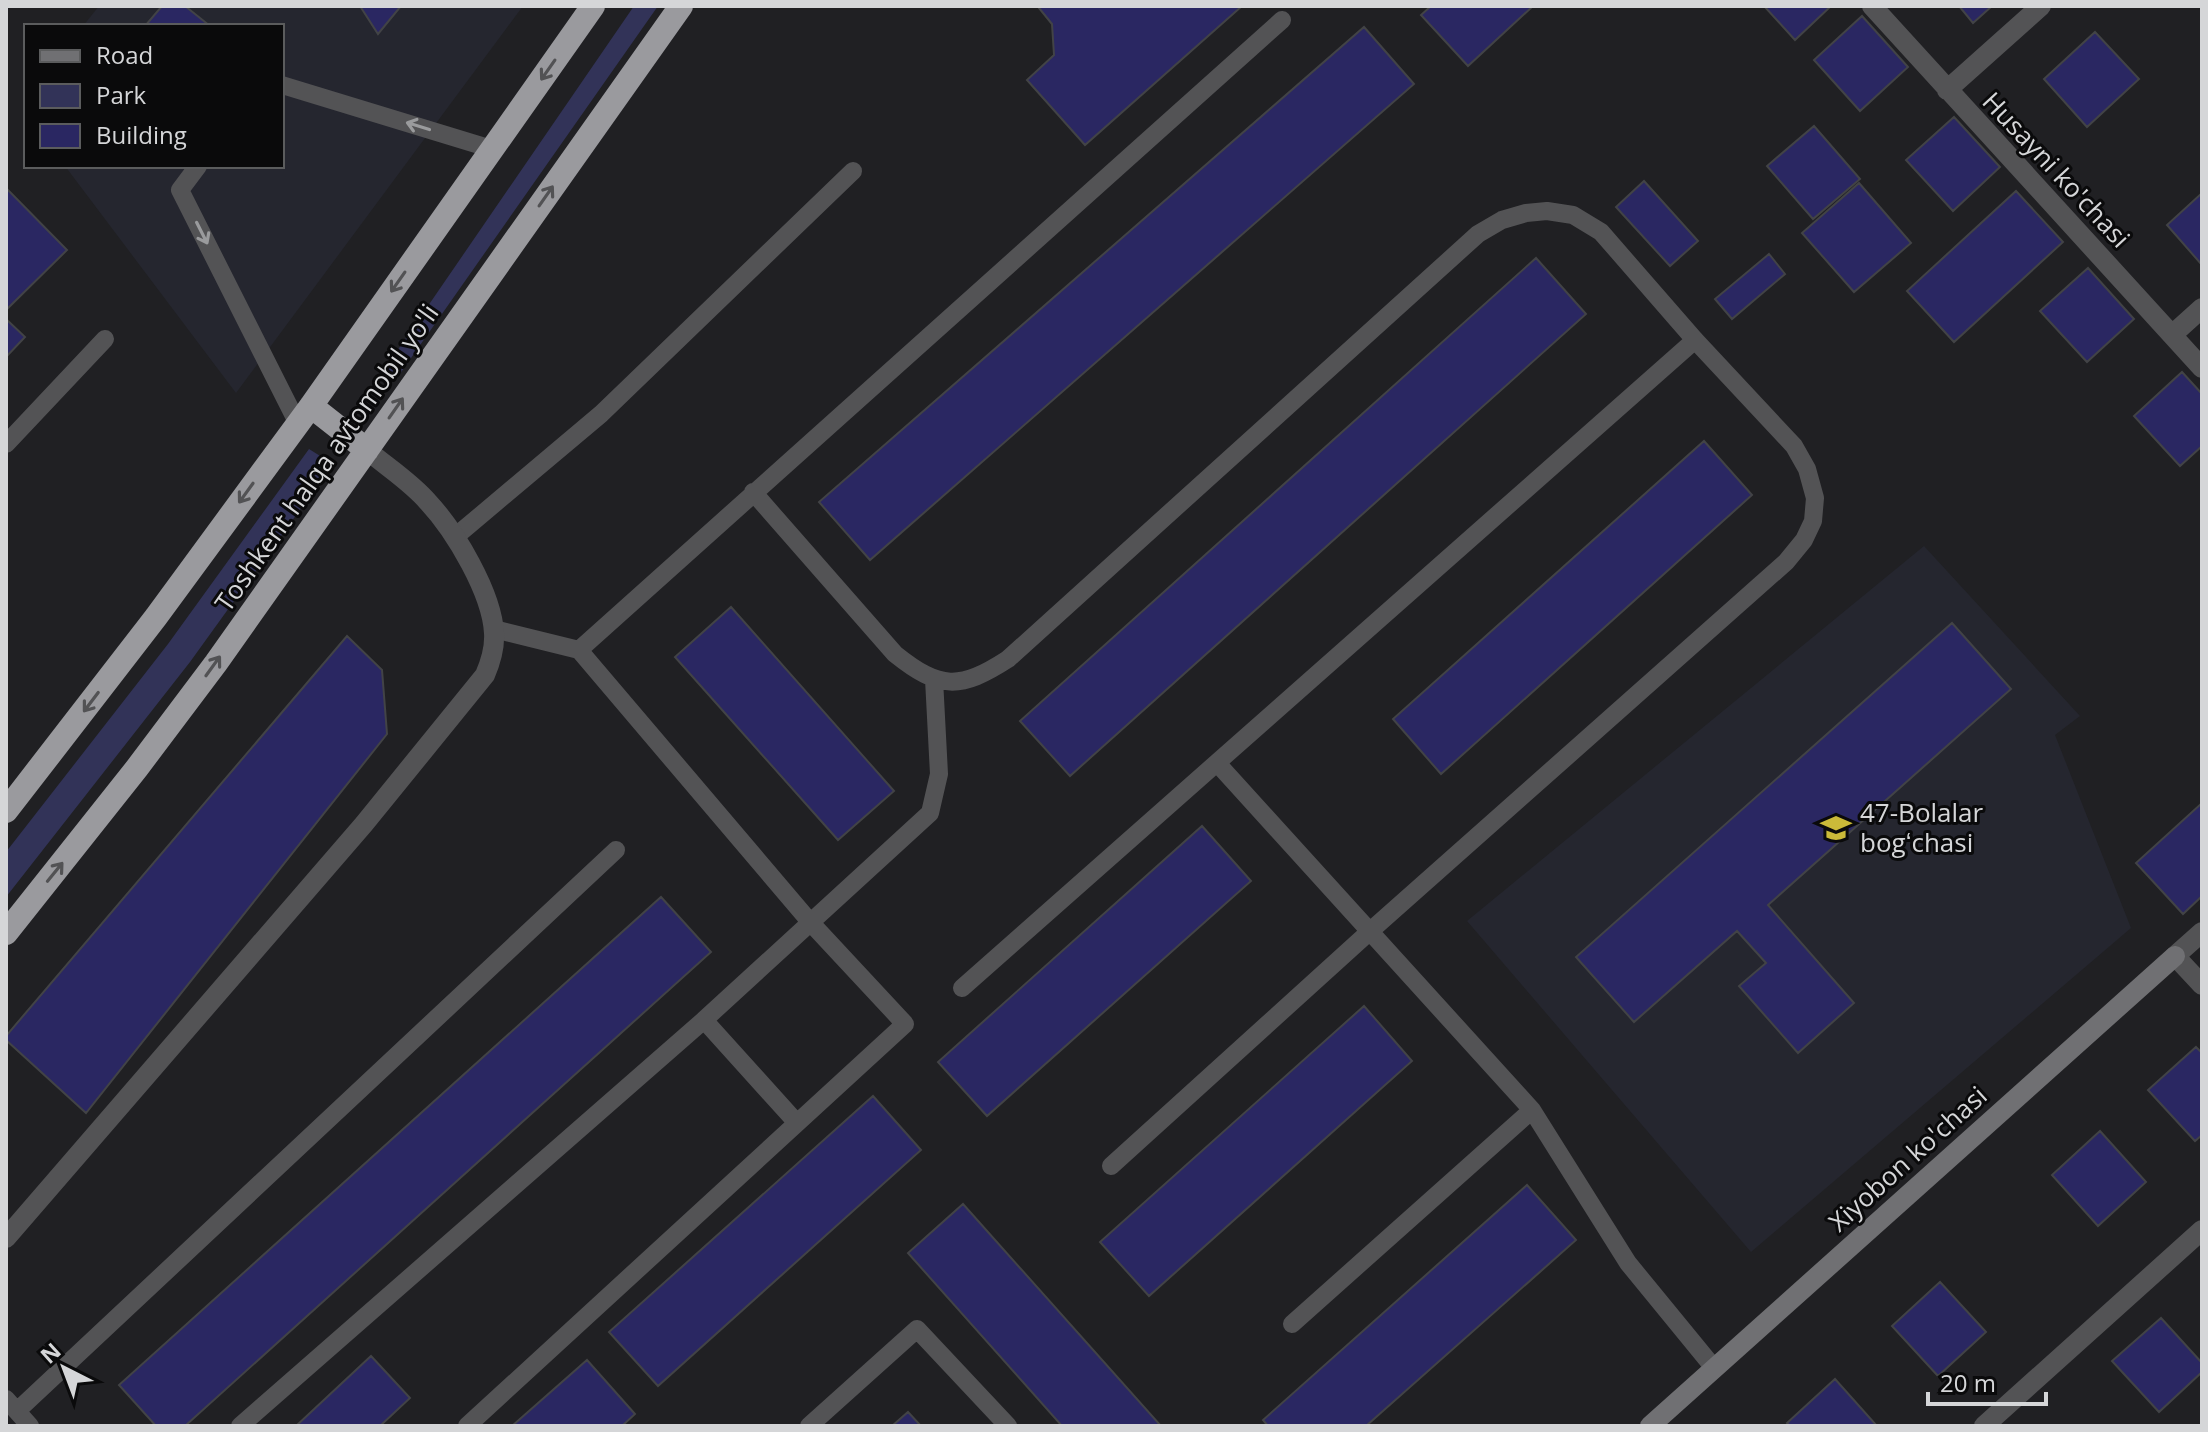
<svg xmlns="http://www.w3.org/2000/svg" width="2208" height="1432" viewBox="0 0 2208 1432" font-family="'Open Sans',sans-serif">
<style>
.built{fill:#25262f}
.green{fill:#323358}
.building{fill:#2a2762;stroke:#424346;stroke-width:2}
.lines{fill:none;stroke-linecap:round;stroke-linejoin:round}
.lane{stroke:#535355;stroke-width:18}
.street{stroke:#535355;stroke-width:20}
.secondary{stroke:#707073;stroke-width:20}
.highway{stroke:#9a9a9e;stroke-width:24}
.oneway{stroke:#525254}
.oneway2{stroke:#9a9b9d}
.labels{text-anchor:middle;stroke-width:6;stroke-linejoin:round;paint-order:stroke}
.street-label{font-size:26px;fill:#d5d6d8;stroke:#0a0a0b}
.poi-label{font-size:26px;fill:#d5d6d8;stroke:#0a0a0b;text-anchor:start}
</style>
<rect width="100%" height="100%" fill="#202023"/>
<path class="built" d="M99,6h424l-287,387 -171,-227h217v-140h-199z
M1924,546l156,170 -25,19 76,193 -380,324 -284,-331z"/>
<path class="green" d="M634,6h24l-261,372 -13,-8z
M309,449l24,15 -143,198 -184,235v-45l162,-208z"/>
<path class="building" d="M162,6h23l25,20h-65z
M360,6h41l-23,28z
M1041,6h201l-157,139 -58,-65 27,-25 -2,-31 -13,-16z
M1431,6h102l-65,60 -47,-51z
M1764,6h67l-36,34z
M1959,6h33l-19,17z
M1862,16l46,51 -48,44 -46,-51z
M1364,27l50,57 -544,476 -51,-58z
M2095,32l44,47 -52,48 -43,-48z
M1954,117l46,50 -47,44 -47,-51z
M1814,126l46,53 -47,40 -46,-53z
M1644,181l54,60 -28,25 -54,-59z
M1859,183l52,60 -57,49 -52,-59z
M6,188l61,62 -61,60z
M2016,191l47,51 -109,100 -47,-51z
M2202,193v72l-35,-40z
M1769,254l16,20 -53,45 -17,-20z
M1536,258l50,56 -516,462 -50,-55z
M2088,268l46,51 -47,43 -47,-51z
M6,319l19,18 -19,20z
M2182,372l20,22v52l-22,20 -46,-50z
M1704,441l48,54 -311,279 -48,-55z
M731,607l163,184 -56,49 -163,-183z
M1952,623l59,66 -243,216 86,98 -56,50 -59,-67 27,-23 -29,-32 -103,91 -58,-65z
M347,636l35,34 5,64 -301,379 -80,-73v-4z
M2202,803v93l-19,18 -47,-51z
M1202,826l49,55 -264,235 -49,-54z
M661,897l50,55 -526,474h-29l-37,-41z
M1364,1006l48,55 -263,235 -49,-54z
M2196,1047l6,6v82l-7,6 -47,-51z
M873,1096l48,54 -263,236 -49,-54z
M2100,1131l46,51 -48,44 -46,-51z
M1527,1185l49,55 -210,186h-98l-5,-6z
M963,1204l198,222h-99l-154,-173z
M1940,1282l46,50 -48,44 -46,-50z
M2161,1318l41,45v9l-43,40 -47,-51z
M371,1356l39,42 -30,28h-84z
M587,1360l48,54 -13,12h-110z
M1835,1379l42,47h-87l-3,-3z
M908,1412l13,14h-29z"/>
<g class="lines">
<path class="lane" d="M282,85l210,64
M198,166l-18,24 118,234
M6,444l99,-105
M753,492l142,162c45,36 65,36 113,5l470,-425 24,-14 24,-7 21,-2 26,4 28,17 94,108 99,106 13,23 8,29 -2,23 -9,19 -18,22 -418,371 -257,233
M456,536l145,-122 252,-243
M579,650l703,-630
M1217,763l315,347 96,153 86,105
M962,988l733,-648
M704,1020l226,-207 9,-39 -5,-95
M1292,1324l240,-214
M6,1399l24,27
M17,1411l599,-561
M240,1426l464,-406 93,103
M467,1426l438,-402 -94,-101 -232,-273 -85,-21
M809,1426l108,-97 91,97"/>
<path class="street" d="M1872,6l330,362
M1947,90l94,-84
M2172,335l30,-27
M2202,932l-27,24 27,29
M6,1238l358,-414 121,-149c6,-14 10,-27 9,-42 -2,-40 -39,-102 -66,-131 -17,-20 -41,-35 -61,-52
M1984,1426l218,-196"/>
<path class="secondary" d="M1650,1426l525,-470"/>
<path class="highway" d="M311,406l56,44
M6,811l150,-194 155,-211 282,-400
M6,933l131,-165 79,-105 465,-657"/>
</g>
<defs><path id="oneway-shaft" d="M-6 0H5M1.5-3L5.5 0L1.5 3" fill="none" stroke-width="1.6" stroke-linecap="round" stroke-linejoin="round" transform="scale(2)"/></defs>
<g class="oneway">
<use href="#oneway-shaft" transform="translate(548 70) rotate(125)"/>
<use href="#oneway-shaft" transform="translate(546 196) rotate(-55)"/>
<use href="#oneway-shaft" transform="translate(398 282) rotate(125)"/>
<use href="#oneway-shaft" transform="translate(396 408) rotate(-55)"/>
<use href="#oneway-shaft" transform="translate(246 493) rotate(126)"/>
<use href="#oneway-shaft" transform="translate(213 666) rotate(-54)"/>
<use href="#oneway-shaft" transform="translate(91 702) rotate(127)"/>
<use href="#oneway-shaft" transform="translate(55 872) rotate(-51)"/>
</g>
<g class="oneway2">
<use href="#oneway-shaft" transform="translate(418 126) rotate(-163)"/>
<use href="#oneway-shaft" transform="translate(202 233) rotate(63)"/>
</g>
<defs>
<g id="school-bare" transform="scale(2.4)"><path d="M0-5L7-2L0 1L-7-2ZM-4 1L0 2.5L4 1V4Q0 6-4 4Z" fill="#cbba39" stroke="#0a0a0b" stroke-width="2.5" paint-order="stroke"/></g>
</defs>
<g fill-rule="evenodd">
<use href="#school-bare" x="1836" y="828"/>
</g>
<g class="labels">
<g class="street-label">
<text transform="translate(2056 170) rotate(47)" y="9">Husayni ko'chasi</text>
<text transform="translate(327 458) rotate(-55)" y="9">Toshkent halqa avtomobil yo'li</text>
<text transform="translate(1908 1159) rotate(-42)" y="9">Xiyobon ko'chasi</text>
</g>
<g class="poi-label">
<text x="1860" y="822">47-Bolalar<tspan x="1860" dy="30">bogʻchasi</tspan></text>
</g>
</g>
<rect width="2208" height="1432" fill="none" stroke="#d5d6d8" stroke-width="16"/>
<rect x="24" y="24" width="260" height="144" fill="#0a0a0b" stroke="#5b5c5d" stroke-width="2"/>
<rect x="40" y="50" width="40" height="12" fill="#707073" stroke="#5b5c5d" stroke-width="2"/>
<text x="96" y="64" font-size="24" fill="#d5d6d8">Road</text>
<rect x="40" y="84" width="40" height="24" fill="#323358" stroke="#5b5c5d" stroke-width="2"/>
<text x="96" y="104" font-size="24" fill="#d5d6d8">Park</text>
<rect x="40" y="124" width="40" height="24" fill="#2a2762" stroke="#5b5c5d" stroke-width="2"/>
<text x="96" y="144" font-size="24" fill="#d5d6d8">Building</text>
<g transform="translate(64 1368) rotate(318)" stroke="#0a0a0b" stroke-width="6" paint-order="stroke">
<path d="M0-6L14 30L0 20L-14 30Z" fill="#d5d6d8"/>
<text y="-12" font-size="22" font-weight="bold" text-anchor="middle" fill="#d5d6d8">N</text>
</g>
<path d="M1928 1392v12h118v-12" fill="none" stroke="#d5d6d8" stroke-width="4"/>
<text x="1940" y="1392" font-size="24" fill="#d5d6d8" stroke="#0a0a0b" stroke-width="6" paint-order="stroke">20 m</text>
</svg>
